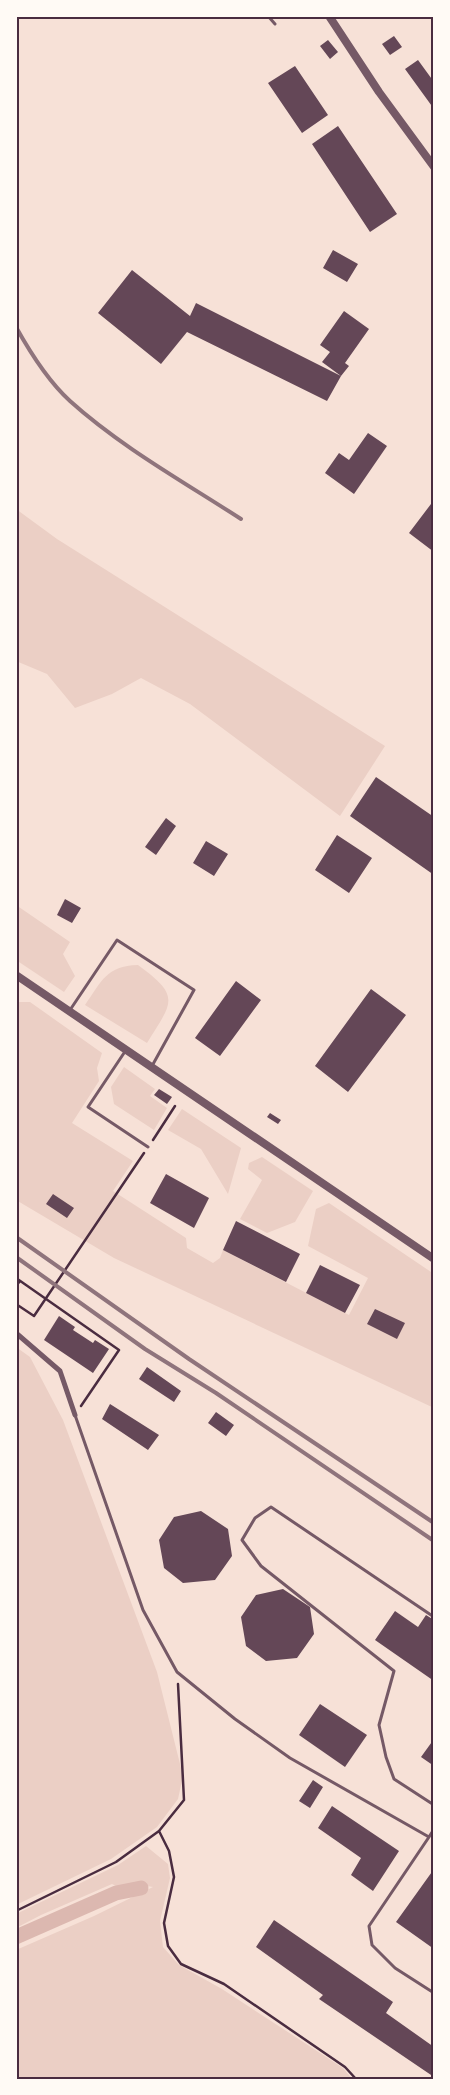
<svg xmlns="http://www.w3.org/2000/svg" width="450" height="2095" viewBox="0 0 450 2095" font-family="'Noto Sans',sans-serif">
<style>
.green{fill:#ebcfc5}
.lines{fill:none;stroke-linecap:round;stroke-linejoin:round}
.canal{stroke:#dcb8b0;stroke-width:15}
.building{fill:#644757}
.path{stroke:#4a2c40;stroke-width:2.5}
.service{stroke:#755966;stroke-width:3}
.minor{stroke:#755966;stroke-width:5}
.tertiary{stroke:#755966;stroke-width:8}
.rail{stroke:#8f747c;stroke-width:4}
.neatline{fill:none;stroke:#4a2c40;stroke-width:2}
</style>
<rect width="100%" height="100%" fill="#f7e1d7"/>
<path class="green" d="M16,509l41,30 328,207 -45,70 -150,-112 -49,-26 -29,16 -37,14 -28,-34 -31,-13z
M16,905l54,37 -7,12 12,22 -11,16 -48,-32z
M138,965c44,32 34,37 9,78l-62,-38c17,-24 21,-39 53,-40z
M16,1002h14l72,51 -5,15 2,13 -27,42 61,38 -20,30 73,47 1,10 26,15 7,-5 3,-8 126,65 19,-37 -60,-32 8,-37 13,-6 105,71v134l-320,-150 -98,-58z
M124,1067l31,22 -5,7 17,12 -13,22 -40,-26 -3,-17z
M182,1109l59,39 -13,46 -27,-45 -33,-19z
M262,1157l51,34 -18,31 -28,11 -27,-14 22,-39 -14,-11 1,-6z
M16,1347l14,10 33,63 94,252 26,104 -5,23 -21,28 -46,32 -95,46z
M146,1846l22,18 2,14 -10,43 3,26 16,18 43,24 121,79 9,11h-336v-129l78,-34 59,-29 -17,-3 -16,4 -8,-4 -71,31 -25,13v-14l102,-49z"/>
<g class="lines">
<path class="canal" d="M16,1937l100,-44 25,-5"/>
</g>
<path class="building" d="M394,36l8,11 -12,8 -8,-11z
M328,40l10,12 -8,7 -10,-13z
M418,60l16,22v27l-29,-40z
M295,66l33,49 -26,18 -34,-50z
M338,126l59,88 -27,18 -58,-88z
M333,250l25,14 -11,18 -24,-14z
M132,270l58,46 6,-13 145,73 -14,25 -140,-69 -26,32 -63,-51z
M344,311l25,18 -24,34 4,3 -8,10 -19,-14 8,-10 -10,-7z
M368,433l19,13 -33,48 -29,-21 14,-20 10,7z
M434,500v52l-25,-19z
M376,777l58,40v58l-84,-59z
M166,818l10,8 -20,29 -11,-8z
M337,835l35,23 -23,35 -34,-23z
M206,841l22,13 -14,22 -21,-13z
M65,899l16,9 -9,15 -15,-8z
M236,981l25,19 -41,56 -25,-18z
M371,989l35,26 -58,77 -33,-26z
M159,1089l13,8 -5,7 -13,-9z
M270,1113l11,7 -3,4 -11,-7z
M166,1174l43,24 -15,30 -44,-25z
M53,1194l21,14 -7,10 -21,-14z
M236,1221l64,33 -14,28 -63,-32z
M320,1265l40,20 -15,28 -39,-20z
M375,1309l30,14 -8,16 -30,-15z
M59,1316l16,11 -2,3 20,13 2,-3 14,9 -16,24 -49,-33z
M147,1367l34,24 -7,11 -35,-23z
M110,1404l49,31 -11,15 -46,-31z
M216,1412l18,13 -8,11 -18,-13z
M201,1511l27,18 4,27 -17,24 -32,3 -19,-15 -5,-28 15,-23z
M283,1589l27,18 4,27 -17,24 -31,3 -20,-15 -5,-29 15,-22z
M395,1611l23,16 8,-12 8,5v61l-59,-41z
M320,1704l47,31 -22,32 -46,-32z
M434,1739v27l-13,-9z
M313,1780l10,7 -13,21 -11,-7z
M332,1806l67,45 -26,40 -22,-16 10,-17 -43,-30z
M434,1869v80l-38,-27z
M274,1920l119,82 -7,11 48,34v30l-115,-78 4,-4 -67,-48z"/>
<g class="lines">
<path class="path" d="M153,1140l22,-34
M16,1278l103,72 -38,56
M16,1286l4,-5
M16,1304l18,12 110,-163
M159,1831l10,20 5,26 -10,46 4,23 13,18 43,20 121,83 11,12
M16,1911l100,-49 43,-31 25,-31 -6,-116"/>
<path class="service" d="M268,16l7,8
M70,1010l47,-70 77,50 -42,76
M126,1050l-38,57 60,40
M75,1415l68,195 34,62 58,47 55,39 139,79 -60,89 3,19 23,23 39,25
M434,1617l-163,-110 -16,11 -13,22 19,26 133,105 -15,54 7,32 8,22 40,26
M429,1837l5,-8"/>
<path class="minor" d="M16,1333l44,38 15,44"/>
<path class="tertiary" d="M329,16l50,76 55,75
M16,975l418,284"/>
<path class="rail" d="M16,327c15,27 32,54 54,74 51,46 114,81 171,118
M16,1237l173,122 245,164
M16,1257l129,92 71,44 218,148"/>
</g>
<rect width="450" height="2095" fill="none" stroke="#fffaf5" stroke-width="35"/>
<rect x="18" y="18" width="414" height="2060" class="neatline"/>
</svg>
